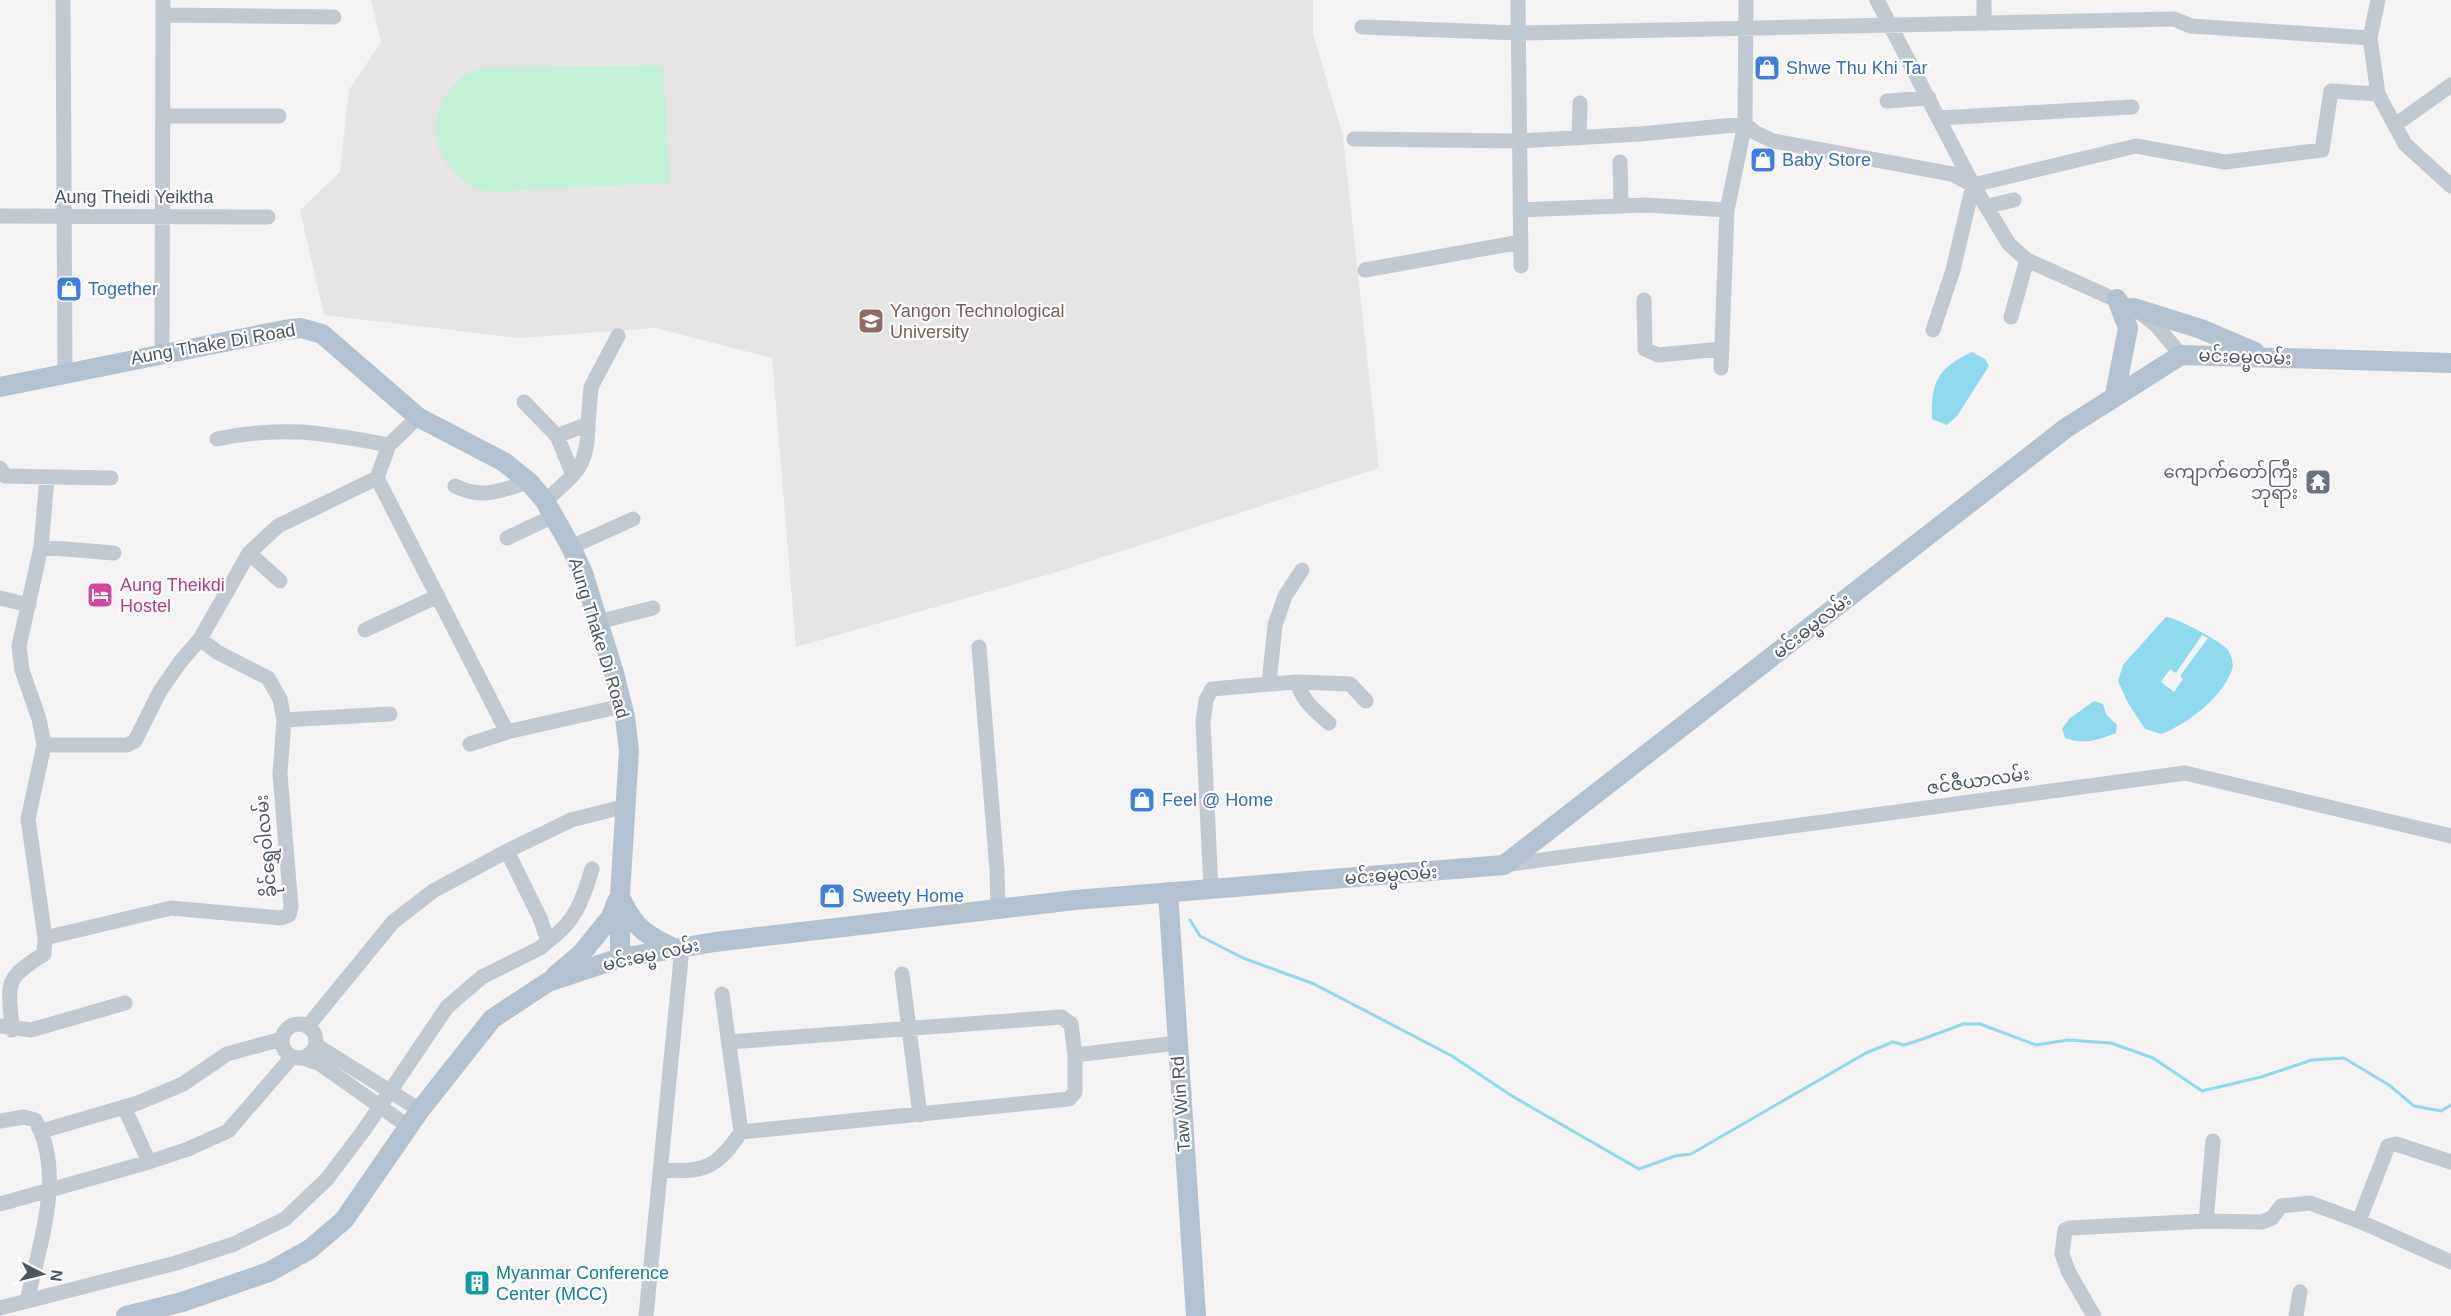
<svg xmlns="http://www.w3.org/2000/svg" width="2451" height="1316" viewBox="0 0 2451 1316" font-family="Helvetica,'Noto Sans Myanmar',sans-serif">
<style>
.education{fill:#e6e4e5}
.green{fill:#c3f1d5}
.water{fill:#90daee}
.pier{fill:#f5f3f3}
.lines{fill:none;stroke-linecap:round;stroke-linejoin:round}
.stream{stroke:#90daee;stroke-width:3}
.minor{stroke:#c1cad2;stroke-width:15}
.major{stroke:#b3c2d1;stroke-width:20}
.labels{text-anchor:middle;stroke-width:4.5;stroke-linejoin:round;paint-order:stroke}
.shop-label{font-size:18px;fill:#366cbe;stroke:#fff;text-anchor:start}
.street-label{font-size:18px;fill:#4a5661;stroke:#fff}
.education-label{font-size:18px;fill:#785e54;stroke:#fff;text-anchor:start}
.worship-label{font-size:18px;fill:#5b616d;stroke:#fff;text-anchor:end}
.hotel-label{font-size:18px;fill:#b23c85;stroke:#fff;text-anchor:start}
.culture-label{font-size:18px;fill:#0d838f;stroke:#fff;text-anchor:start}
</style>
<rect width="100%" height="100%" fill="#f5f3f3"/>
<path class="education" d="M371,0h942v33l30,103 36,332 -329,106 -254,73 -24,-289 -116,-30 -138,10 -194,-23 -24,-105 40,-38 9,-82 32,-48z"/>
<path class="green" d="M663,65l7,118c-45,2 -89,4 -133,6 -16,0 -36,5 -51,2 -29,-6 -54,-39 -50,-68 4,-27 18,-44 42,-55z"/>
<path class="water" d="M1972,352l13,7 4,7 -32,50 -10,9 -15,-6c-1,-38 6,-51 40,-67z
M2166,617c9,0 54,24 60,31 5,5 6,11 7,18 -7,29 -45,58 -72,68l-16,-5 -17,-26 -10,-22 5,-16z
M2094,701l9,3 3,10 11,11 -1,8c-18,7 -32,12 -51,5l-3,-9 7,-10z"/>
<path class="pier" d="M2202,635l6,3 -28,38 3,3 -9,13 -13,-10 9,-13 6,4z"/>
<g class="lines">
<path class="stream" d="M1190,920l10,16 43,22 71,26 138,72 60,40 127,73 36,-13 16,-2 175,-101 27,-11 11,3 19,-6 40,-15h17l56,21 32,-5 43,3 42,15 49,33 59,-14 51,-17 32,-2 45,27 25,21 27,5 10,-6"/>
<path class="minor" d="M63,0l2,372
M1518,0l3,266
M1746,0l-1,124 11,9 17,8 179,33 21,11 36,59 18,16 107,48 22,17 25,30
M1877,0l96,185
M2378,0l-8,38 8,56 27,50 46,42
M163,15l171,2
M1984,24v-24
M1362,27l157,6 655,-14 17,7 179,12
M1887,101l42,-3
M163,116h116
M1939,118l193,-11
M2395,125l56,-40
M1579,137l1,-34
M1354,139l165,2 121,-7 105,-10 -18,86 -6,158
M1620,162l1,44
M1973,185l163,-39 89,16 97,-12 9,-59 47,3
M1988,206l26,-6
M1520,210l126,-5 81,5
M0,216l268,1
M1365,270l156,-28
M1644,300l1,49 13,6 64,-6
M2011,317l16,-57
M1933,330l20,-60 20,-85
M162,352l1,-352
M524,402l33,34 16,39
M557,436l31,-12 3,-37 27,-51
M217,439c67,-14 106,-6 172,6
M0,468l5,8 106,2
M377,478l130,254
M455,486c29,14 45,4 74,-4
M545,501c31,-28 43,-33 43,-77
M507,538l47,-22
M41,547l73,6
M571,547l62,-28
M249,553l31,28
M0,598l29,7
M598,622l55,-14
M365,630l73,-34
M979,647l18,223 1,39
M1298,682l52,2 16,17
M1269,684l29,-2c2,17 19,31 31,41
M284,720l106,-6
M470,744l37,-12 115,-26
M44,745h83l8,-4 25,-50 21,-30 19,-22 49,-86 29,-27 99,-48 12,-33 29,-28
M1504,865l681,-92 266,63
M1211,889l-8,-167 3,-22 6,-11 57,-5 6,-59 10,-29 17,-26
M45,938l126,-30 110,10 8,-3 2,-8 -11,-133 4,-54 -4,-21 -12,-21 -51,-26 -17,-13
M548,941c27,-18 35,-42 44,-72
M902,974l18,141
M282 1041a17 17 0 1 1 34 0a17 17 0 1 1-34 0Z
M0,1026l31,4 94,-27
M308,1026l85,-104 40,-31 74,-40 64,-31 55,-14
M12,1030c-3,-47 -10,-50 32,-76l1,-16 -17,-119 16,-74 -5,-26 -17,-49 -3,-24 22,-99 6,-69
M729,1042l332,-25 10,7 4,31 102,-12
M316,1045l104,65
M303,1058l17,6 89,63
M124,1107l25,55
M0,1121l24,-4 11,3c31,53 4,126 -8,181
M42,1131l96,-28 45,-19 44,-30 55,-15
M741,1132l328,-33 6,-7v-37
M662,1170c42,3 55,-2 79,-38l-19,-138
M0,1204l149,-42 39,-13 40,-18 64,-74
M2206,1221l7,-80
M2359,1221l29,-75 8,-2 55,18
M0,1308l176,-45 58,-19 51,-25 42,-40 37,-49 83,-123 35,-30 58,-29 8,-7 -8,-23 -33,-67
M646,1316l36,-368
M2094,1316l-25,-43 -7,-19 3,-24 5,-2 136,-7 56,1 10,-4 9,-12 29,-3 49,18 92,41
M2296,1316l4,-24"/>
<path class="major" d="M2134,308l67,21 54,23
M0,387l284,-57 17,-2 21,6 96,83 86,45 25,20 16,19 26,46 12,26 31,100 11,44 4,34 -9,144v63
M2115,395l13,-67 -11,-29
M1168,892l28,424
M622,901c14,29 25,34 53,48
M555,976l26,-22 30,-37 6,-16
M126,1316l56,-14 87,-30 41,-23 34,-29 76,-110 72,-91 56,-37 72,-24 95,-16 360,-42 429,-35 562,-437 115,-73 270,8"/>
</g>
<defs>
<g id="shop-square" transform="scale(1.35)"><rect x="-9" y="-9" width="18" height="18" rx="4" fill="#3f7fe0" stroke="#fff"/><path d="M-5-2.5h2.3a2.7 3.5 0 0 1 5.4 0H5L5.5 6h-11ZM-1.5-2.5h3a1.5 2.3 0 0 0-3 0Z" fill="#fff"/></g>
<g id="university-square" transform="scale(1.35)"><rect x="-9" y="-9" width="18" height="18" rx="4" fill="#8d6e63" stroke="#fff"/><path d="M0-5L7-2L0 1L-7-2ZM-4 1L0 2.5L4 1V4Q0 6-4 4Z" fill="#fff"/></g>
<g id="temple-square" transform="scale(1.35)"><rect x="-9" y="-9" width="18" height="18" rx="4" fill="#6b7280" stroke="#fff"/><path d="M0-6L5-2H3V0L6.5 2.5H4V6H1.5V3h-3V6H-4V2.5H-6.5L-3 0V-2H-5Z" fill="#fff"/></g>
<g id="hotel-square" transform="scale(1.35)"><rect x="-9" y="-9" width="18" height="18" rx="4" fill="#d1479c" stroke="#fff"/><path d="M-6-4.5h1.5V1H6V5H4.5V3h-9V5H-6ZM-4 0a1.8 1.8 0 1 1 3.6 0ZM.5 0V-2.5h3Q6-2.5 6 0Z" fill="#fff"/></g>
<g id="building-square" transform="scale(1.35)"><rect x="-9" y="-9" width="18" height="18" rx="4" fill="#0f9aa8" stroke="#fff"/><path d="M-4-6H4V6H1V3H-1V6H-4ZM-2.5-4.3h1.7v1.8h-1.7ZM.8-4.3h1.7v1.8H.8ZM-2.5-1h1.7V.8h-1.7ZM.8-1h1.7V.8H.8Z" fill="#fff"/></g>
</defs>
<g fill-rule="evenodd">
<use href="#shop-square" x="1767" y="68"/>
<use href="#shop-square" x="1763" y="160"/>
<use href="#shop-square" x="69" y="289"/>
<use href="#university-square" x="871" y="321"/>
<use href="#temple-square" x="2318" y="482"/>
<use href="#hotel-square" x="100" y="595"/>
<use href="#shop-square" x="1142" y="800"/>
<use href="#shop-square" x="832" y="896"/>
<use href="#building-square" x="477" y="1283"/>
</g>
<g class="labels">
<g class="shop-label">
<text x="1786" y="74">Shwe Thu Khi Tar</text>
<text x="1782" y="166">Baby Store</text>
<text x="88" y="295">Together</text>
<text x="1162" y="806">Feel @ Home</text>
<text x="852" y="902">Sweety Home</text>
</g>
<g class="street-label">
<text x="134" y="203">Aung Theidi Yeiktha</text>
<text transform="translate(213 344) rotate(-10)" y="6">Aung Thake Di Road</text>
<text transform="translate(2245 357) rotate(2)" y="6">မင်းဓမ္မလမ်း</text>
<text transform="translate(1812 626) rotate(-38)" y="6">မင်းဓမ္မလမ်း</text>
<text transform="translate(599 638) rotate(73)" y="6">Aung Thake Di Road</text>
<text transform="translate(1978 781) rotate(-8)" y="6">ဇင်ဇီယာလမ်း</text>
<text transform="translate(266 846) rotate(-95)" y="6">ခိုင်ရွှေဝါလမ်း</text>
<text transform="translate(1391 875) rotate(-4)" y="6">မင်းဓမ္မလမ်း</text>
<text transform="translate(651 955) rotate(-12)" y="6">မင်းဓမ္မ လမ်း</text>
<text transform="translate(1181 1104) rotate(-94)" y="6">Taw Win Rd</text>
</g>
<g class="education-label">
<text x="890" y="317">Yangon Technological<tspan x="890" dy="21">University</tspan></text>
</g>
<g class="worship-label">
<text x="2298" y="478">ကျောက်တော်ကြီး<tspan x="2298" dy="21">ဘုရား</tspan></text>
</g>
<g class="hotel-label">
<text x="120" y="591">Aung Theikdi<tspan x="120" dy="21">Hostel</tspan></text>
</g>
<g class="culture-label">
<text x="496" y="1279">Myanmar Conference<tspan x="496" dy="21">Center (MCC)</tspan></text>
</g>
</g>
<g transform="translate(42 1274) rotate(97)" stroke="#ffffff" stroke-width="4.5" paint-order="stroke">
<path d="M0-4.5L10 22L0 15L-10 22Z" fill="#4a5661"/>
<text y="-9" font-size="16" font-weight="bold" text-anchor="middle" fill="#4a5661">N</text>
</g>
</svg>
